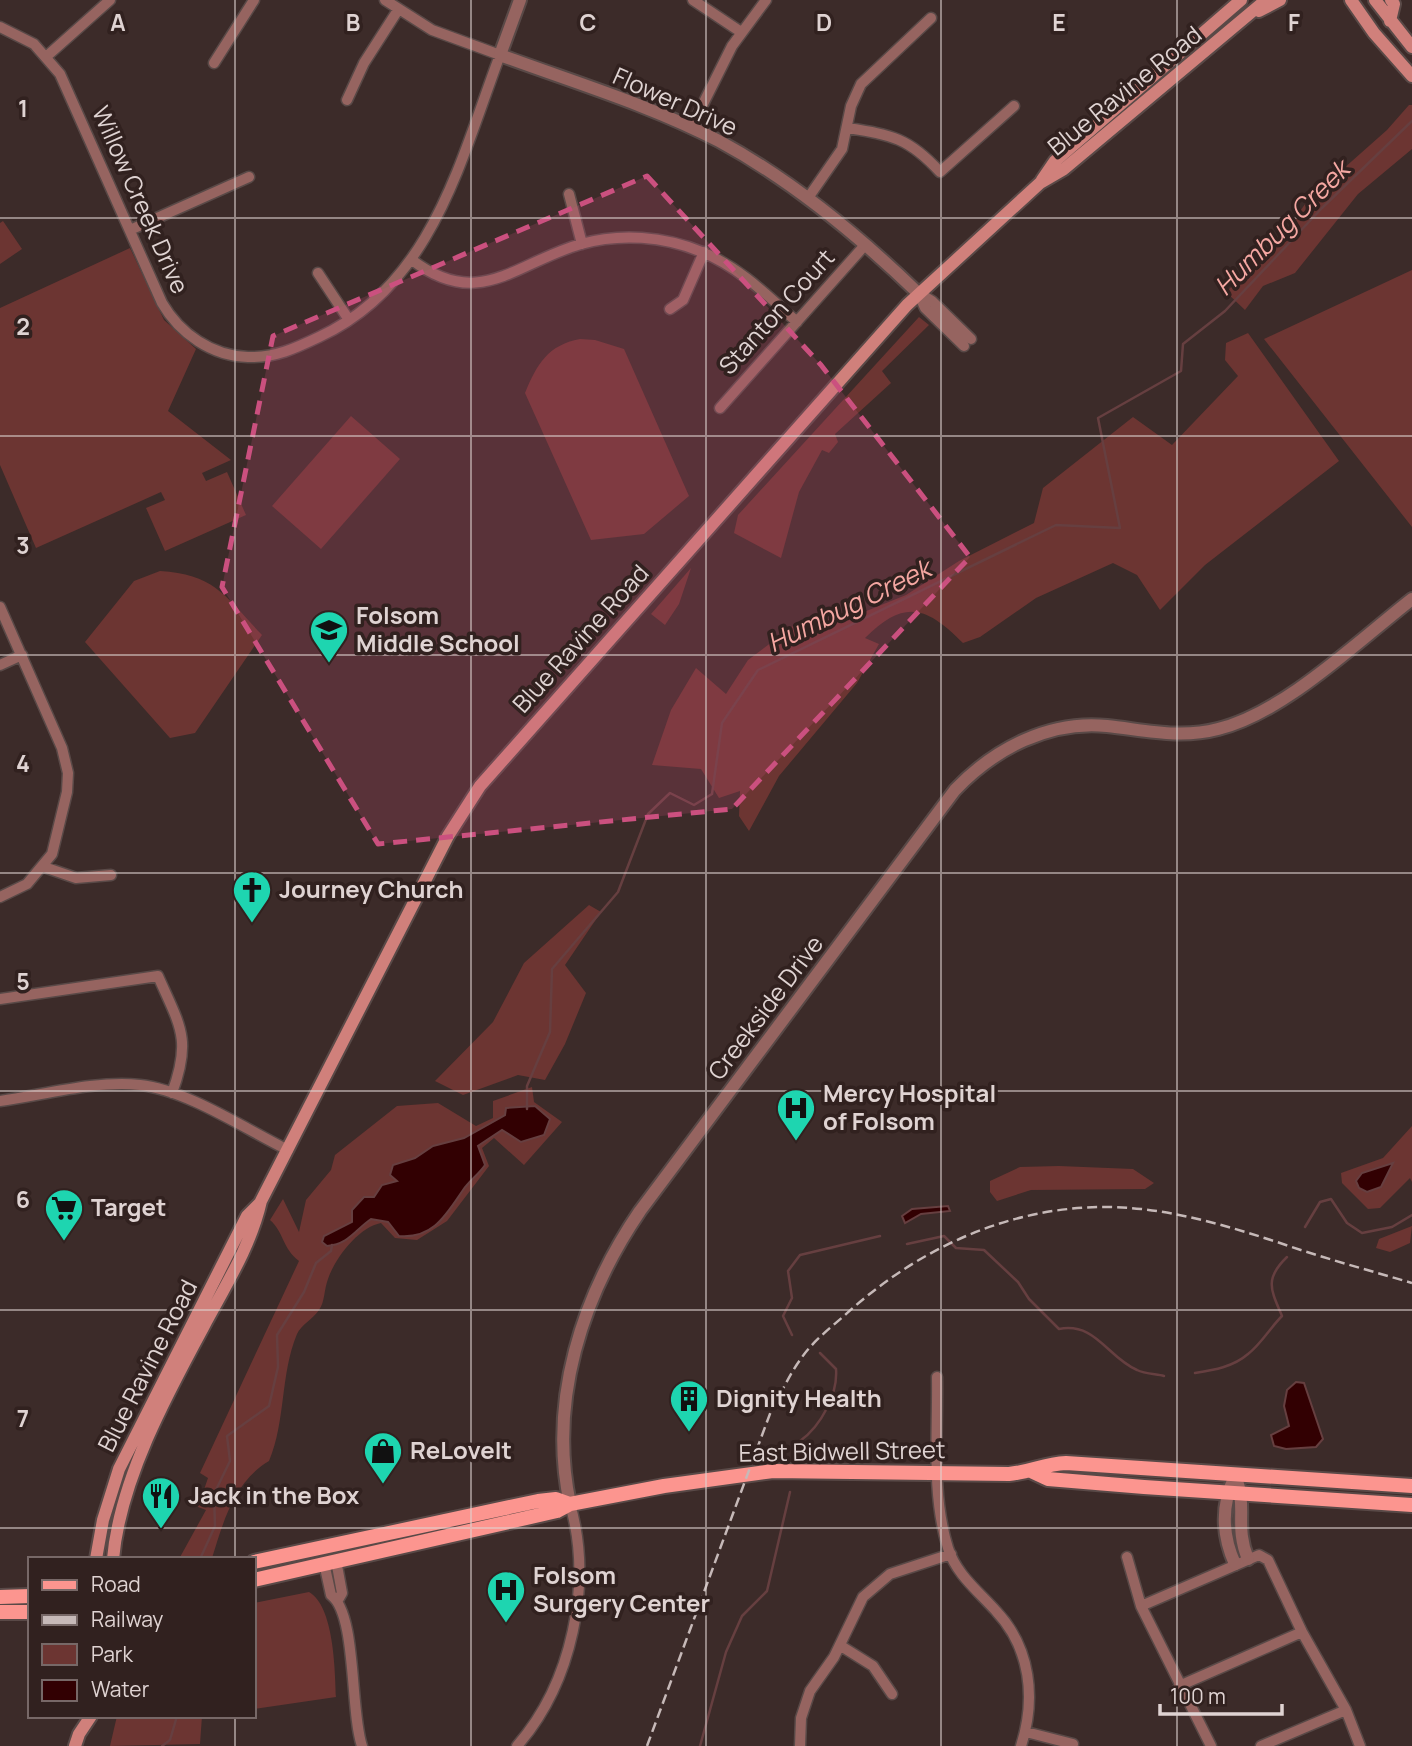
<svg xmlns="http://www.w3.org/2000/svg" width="1412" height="1746" viewBox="0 0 1412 1746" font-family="Manrope,sans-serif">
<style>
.green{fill:#6c3532}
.water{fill:#320002;stroke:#663f40;stroke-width:2}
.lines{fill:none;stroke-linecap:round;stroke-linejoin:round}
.stream{stroke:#663f40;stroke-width:2.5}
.minor-casing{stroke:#594947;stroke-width:13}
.tertiary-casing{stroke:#594947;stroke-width:16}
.secondary-casing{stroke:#594947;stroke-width:16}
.primary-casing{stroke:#594947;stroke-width:18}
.minor{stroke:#966460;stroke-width:10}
.tertiary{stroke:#966460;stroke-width:12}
.secondary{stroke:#d0807b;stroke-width:12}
.primary{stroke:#fc958f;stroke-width:14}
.rail{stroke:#c6b9b8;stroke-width:2.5;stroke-dasharray:10 5;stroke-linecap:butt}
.marked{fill:#cb507f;fill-opacity:0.2;stroke:#cb507f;stroke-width:5;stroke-dasharray:14 9;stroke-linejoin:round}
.grid{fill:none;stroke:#dfd3d2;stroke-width:2;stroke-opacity:0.55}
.labels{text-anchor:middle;stroke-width:7;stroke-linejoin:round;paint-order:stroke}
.street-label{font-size:24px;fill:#dfd3d2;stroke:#31211f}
.poi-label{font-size:24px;font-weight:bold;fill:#dfd3d2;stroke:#31211f;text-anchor:start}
.water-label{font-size:26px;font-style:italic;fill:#f5a7a2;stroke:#31211f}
.grid-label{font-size:23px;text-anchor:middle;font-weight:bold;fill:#dfd3d2;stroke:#31211f;stroke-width:7;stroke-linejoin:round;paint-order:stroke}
</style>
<rect width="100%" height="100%" fill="#3c2b29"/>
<path class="green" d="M1409,105h3v44l-54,45 -63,79 -32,13 -18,24 -19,-18 52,-50 30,-42 79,-70z
M3,221l19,28 -22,15v-41z
M130,248l34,72 32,29 -28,62 63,49 -29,13 4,8 21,-9 19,43 -81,36 -19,-43 19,-8 -4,-8 -125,56 -36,-83v-157z
M1412,270v257l-148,-188z
M919,317l10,8 -47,46 9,12 -56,51 3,8 -9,11 -7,-3 -23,42 -18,66 -47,-25 4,-18z
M1248,333l91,128 -134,104 -45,45 -23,-35 -24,-12 -77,35 -56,39 -17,6c-36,-36 -58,-45 -98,-5l14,6 -22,39 -78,93 -30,55 -10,-15 1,-25 -21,7 -18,-29 -49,-4 19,-55 25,-42 30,26 22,-34 49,-37 57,-7 52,-21 53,-34 75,-38 9,-35 90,-71 39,28 66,-69 -13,-16 1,-17z
M580,339l15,1 29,9 65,147 -45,38 -53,6 -66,-147c12,-29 23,-48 55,-54z
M351,416l49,43 -79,90 -49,-43z
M691,568l-12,36 -14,21 -14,-11z
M160,571c55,3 66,26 102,64l-67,98 -25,5 -85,-96 49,-61z
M589,905l12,7 -36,53 21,28 -21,51 -20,36 -27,-5 -55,20 -28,-14 58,-59 31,-59z
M532,1087l2,15 28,20 -38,43 -30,-27 -12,10 7,18 -42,55 -30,19 -22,-2 -14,-15c-22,4 -46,35 -53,56 -4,10 -3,23 -9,31 -6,9 -18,15 -22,24 -17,41 -11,87 -28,127 -35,21 -45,59 -57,97l-33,1 27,-49 -8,-3 10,-29 -8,-5 99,-212c-17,-13 -15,-29 -29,-41l13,-21 16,33 7,-32 25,-30 4,-15 62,-49 41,-3 38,23 17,-8v-17z
M1412,1126v56l-2,-4 -30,30 -12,1 -26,-26 -1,-10 42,-15z
M1059,1166l74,3 21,14 -9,6 -114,1 -34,11 -7,-9v-11l30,-14z
M1412,1226l-2,17 -20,9 -14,-4 3,-9z
M309,1592c25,14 26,78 27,105l-82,12v-106z
M117,1716h85l-2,28 -90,2z"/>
<path class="water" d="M535,1106l15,13 -6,16 -23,7 -19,-12 -24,16 7,19c-6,9 -16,16 -22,25 -17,25 -30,49 -64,46l-11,-14 -17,-3c-16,11 -22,25 -44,27l-5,-4 2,-6 28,-14v-12l12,-13h10l8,-12 15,-4 -7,-6 3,-10 22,-7 18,-12 31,-8 41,-23 1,-7z
M1393,1163l-12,24 -14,5 -8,-4 -3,-7 6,-8z
M948,1206l2,5 -29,3 -16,9 -3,-7 10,-7z
M1296,1382l8,1 19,56 -7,8 -30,2 -12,-3 -3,-11 18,-9 -5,-20 3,-16z"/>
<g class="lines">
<path class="stream" d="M527,1109v-23l23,-54 2,-63 66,-77 30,-78 22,-21 24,12 18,-11 10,-71 36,-53 298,-145 64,3 -22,-110 83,-47 2,-27 42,-33 97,-103 90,-87
M1305,1227l15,-25 11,-3 16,24 15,10 30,-6 20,-12
M907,1244l37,-8 12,12 28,2 34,32 11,17 30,30c37,-7 48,28 78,41 8,4 19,4 27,6
M792,1335l-9,-19 9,-18 -4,-27 12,-16 80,-19
M1195,1373c19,-3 38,-6 53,-19 13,-10 22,-26 34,-38 -11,-26 -18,-37 5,-59
M800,1447v-6c21,-15 38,-47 36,-72l-16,-16
M200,1559l15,-33 -1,-32 16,-33 -3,-25 42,-30 9,-39 -1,-32 27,-43 12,-29 15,-12 1,-6
M162,1746l8,-6 7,-24
M700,1746l26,-94 16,-36 25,-25 23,-99"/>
<g class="minor-casing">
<path id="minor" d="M693,0l48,32
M0,27l34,17 26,30 102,229c18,31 50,53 86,54 27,1 48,-9 71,-20 113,-52 141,-176 181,-282l-68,-25 -47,-30
M47,56l63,-56
M214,63l40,-63
M347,100l17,-37 34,-53
M691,128l41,-82 34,-46
M848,128c44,7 61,10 92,44l74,-66
M569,194l13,50
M808,198l34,-49 9,-43 10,-22 70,-66
M130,230l119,-53
M412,260c67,51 103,3 169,-16 39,-11 83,-8 121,8 37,15 65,43 95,70
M318,273l31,47
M918,293l7,15 39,38
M919,293l13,8 39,38
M670,309l13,-9 21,-48
M720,408l145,-163
M0,607l62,141 6,25 -1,19 -15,62 -25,30 -27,13
M0,665l22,-10
M44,867l32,11 35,-3
M0,999l158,-23c22,50 34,63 14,117
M0,1101c43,-6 97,-21 140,-16 47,5 105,44 148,65
M937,1377c1,56 -6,117 11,171 8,26 30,43 48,63 35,37 40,88 25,135
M1127,1557l14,49
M336,1560l6,33 -4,7
M324,1563l7,32c26,19 19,116 31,151
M841,1646l32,20 19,28
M1179,1686l123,-54
M1026,1732l47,12
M517,1746c55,-63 76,-162 53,-242
M800,1746l1,-28 9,-27 24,-34 29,-60 27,-23 61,-20
M1211,1746l-70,-140 118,-51 9,5 34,72 44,78 14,36
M1261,1746l85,-36"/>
</g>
<g class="tertiary-casing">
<path id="tertiary" d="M520,0l-20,55c73,27 150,50 219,86 74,40 139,94 199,152
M1235,1476c-14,29 -13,59 0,88
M1238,1484c8,25 -3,44 10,75
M570,1504c-22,-103 12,-208 70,-293l315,-421c39,-41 94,-70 152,-64 38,4 73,13 111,3 66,-16 140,-88 194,-130"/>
</g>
<g class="secondary-casing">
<path id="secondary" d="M1351,0l23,33 38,43
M1375,0l37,47
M1259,11l21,-11
M1390,21l4,-17 -3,-4
M1042,180l13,-19 186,-161
M96,1559l7,-39 16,-51 128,-253 13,-13
M113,1559c7,-80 55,-167 93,-237 21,-39 45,-77 55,-121l187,-365 32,-50 427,-481 133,-122 24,-14 202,-169
M75,1746l4,-12 12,-18"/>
</g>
<g class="primary-casing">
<path id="primary" d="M1033,1472l15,7 96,8 268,18
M254,1562l284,-61 18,-2 14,5
M254,1580l303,-69 13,-7 94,-18 109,-15 236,3c22,-2 35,-10 57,-11l346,23
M0,1597l30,-1
M0,1612h30"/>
</g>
<use href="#minor" class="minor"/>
<use href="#tertiary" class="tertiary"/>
<use href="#secondary" class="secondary"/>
<use href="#primary" class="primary"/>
<path class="rail" d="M647,1746l124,-335c10,-17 18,-36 29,-51 12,-18 29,-31 45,-45 81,-74 185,-118 296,-106 47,5 93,19 139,34 43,15 88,27 132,40"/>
</g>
<path class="marked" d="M647,176l174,189 149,192 -238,252 -354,35 -156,-257 51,-251z"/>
<path class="grid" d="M235,0v1559M471,0v1746M706,0v1746M941,0v1746M1177,0v1746M0,218h1412M0,436h1412M0,655h1412M0,873h1412M0,1091h1412M0,1310h1412M0,1528h1412M235,1716v30"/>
<defs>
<g id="school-pin" transform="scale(2.0125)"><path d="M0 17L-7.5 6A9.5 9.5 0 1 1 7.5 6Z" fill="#1ed5b0" stroke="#31211f"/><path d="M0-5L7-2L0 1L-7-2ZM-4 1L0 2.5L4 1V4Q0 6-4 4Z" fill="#111"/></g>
<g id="church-pin" transform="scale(2.0125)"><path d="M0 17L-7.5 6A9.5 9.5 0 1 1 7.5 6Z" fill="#1ed5b0" stroke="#31211f"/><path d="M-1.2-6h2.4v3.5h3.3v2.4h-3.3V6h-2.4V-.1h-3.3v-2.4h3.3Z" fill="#111"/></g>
<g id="hospital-pin" transform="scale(2.0125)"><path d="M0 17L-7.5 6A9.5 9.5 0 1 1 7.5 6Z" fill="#1ed5b0" stroke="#31211f"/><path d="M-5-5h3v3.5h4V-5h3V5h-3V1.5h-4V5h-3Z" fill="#111"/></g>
<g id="supermarket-pin" transform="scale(2.0125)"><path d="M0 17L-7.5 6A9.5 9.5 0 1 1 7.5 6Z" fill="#1ed5b0" stroke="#31211f"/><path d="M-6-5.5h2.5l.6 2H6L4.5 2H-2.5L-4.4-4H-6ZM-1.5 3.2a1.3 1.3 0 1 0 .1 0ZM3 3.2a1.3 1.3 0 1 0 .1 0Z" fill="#111"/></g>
<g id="building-pin" transform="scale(2.0125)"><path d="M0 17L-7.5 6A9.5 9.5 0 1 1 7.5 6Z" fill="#1ed5b0" stroke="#31211f"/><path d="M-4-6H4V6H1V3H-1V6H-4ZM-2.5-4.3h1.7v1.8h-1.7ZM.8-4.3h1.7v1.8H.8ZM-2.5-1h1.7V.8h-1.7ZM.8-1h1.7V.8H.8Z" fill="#111"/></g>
<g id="shop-pin" transform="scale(2.0125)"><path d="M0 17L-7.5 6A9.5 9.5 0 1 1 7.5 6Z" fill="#1ed5b0" stroke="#31211f"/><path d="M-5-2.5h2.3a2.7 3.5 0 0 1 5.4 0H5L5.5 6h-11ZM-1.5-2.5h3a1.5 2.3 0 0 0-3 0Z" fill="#111"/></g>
<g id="restaurant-pin" transform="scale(2.0125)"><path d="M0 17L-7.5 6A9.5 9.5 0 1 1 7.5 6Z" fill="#1ed5b0" stroke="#31211f"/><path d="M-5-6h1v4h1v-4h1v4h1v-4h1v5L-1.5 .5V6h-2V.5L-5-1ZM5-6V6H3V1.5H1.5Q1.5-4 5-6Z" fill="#111"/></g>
</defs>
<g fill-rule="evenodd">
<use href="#school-pin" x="329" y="630"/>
<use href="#church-pin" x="252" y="890"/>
<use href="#hospital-pin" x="796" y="1108"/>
<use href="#supermarket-pin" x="64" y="1208"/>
<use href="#building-pin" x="689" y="1399"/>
<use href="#shop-pin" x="383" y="1451"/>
<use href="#restaurant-pin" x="161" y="1496"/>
<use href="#hospital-pin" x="506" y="1590"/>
</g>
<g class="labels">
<g class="street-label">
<text transform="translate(1125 91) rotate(-39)" y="8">Blue Ravine Road</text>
<text transform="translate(675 102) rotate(24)" y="8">Flower Drive</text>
<text transform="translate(140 200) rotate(66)" y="8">Willow Creek Drive</text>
<text transform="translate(777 312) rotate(-48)" y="8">Stanton Court</text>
<text transform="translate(581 639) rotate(-48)" y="8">Blue Ravine Road</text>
<text transform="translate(766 1008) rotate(-53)" y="8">Creekside Drive</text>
<text transform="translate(148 1366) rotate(-63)" y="8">Blue Ravine Road</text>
<text transform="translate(842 1452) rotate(-1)" y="8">East Bidwell Street</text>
</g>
<g class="poi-label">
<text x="356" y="624">Folsom<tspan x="356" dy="28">Middle School</tspan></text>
<text x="279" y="898">Journey Church</text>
<text x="823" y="1102">Mercy Hospital<tspan x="823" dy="28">of Folsom</tspan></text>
<text x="91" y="1216">Target</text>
<text x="716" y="1407">Dignity Health</text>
<text x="410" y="1459">ReLoveIt</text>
<text x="188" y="1504">Jack in the Box</text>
<text x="533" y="1584">Folsom<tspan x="533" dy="28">Surgery Center</tspan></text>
</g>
<g class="water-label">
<text transform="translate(1282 228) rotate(-45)" y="9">Humbug Creek</text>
<text transform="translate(849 606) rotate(-26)" y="9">Humbug Creek</text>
</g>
</g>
<g class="grid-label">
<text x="118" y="31">A</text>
<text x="353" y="31">B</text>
<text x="588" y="31">C</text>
<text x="824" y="31">D</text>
<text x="1059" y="31">E</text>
<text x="1294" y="31">F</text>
<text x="23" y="117">1</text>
<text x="23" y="335">2</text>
<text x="23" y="554">3</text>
<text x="23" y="772">4</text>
<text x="23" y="990">5</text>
<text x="23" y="1208">6</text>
<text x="23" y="1427">7</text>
</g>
<rect x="28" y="1557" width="228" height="161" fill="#31211f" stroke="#776867" stroke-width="2"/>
<rect x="42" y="1580" width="35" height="10" fill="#fc958f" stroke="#776867" stroke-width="2"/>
<text x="91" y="1592" font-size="21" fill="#dfd3d2">Road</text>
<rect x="42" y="1615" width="35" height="10" fill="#c6b9b8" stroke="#776867" stroke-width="2"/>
<text x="91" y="1627" font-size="21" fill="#dfd3d2">Railway</text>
<rect x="42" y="1644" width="35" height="21" fill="#6c3532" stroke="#776867" stroke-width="2"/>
<text x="91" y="1662" font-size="21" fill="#dfd3d2">Park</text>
<rect x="42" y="1680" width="35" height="21" fill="#320002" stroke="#776867" stroke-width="2"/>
<text x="91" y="1697" font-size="21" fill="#dfd3d2">Water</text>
<path d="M1160 1704v10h122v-10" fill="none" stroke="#dfd3d2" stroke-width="3.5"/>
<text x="1170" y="1704" font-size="21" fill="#dfd3d2" stroke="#31211f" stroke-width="5" paint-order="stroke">100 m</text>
</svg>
